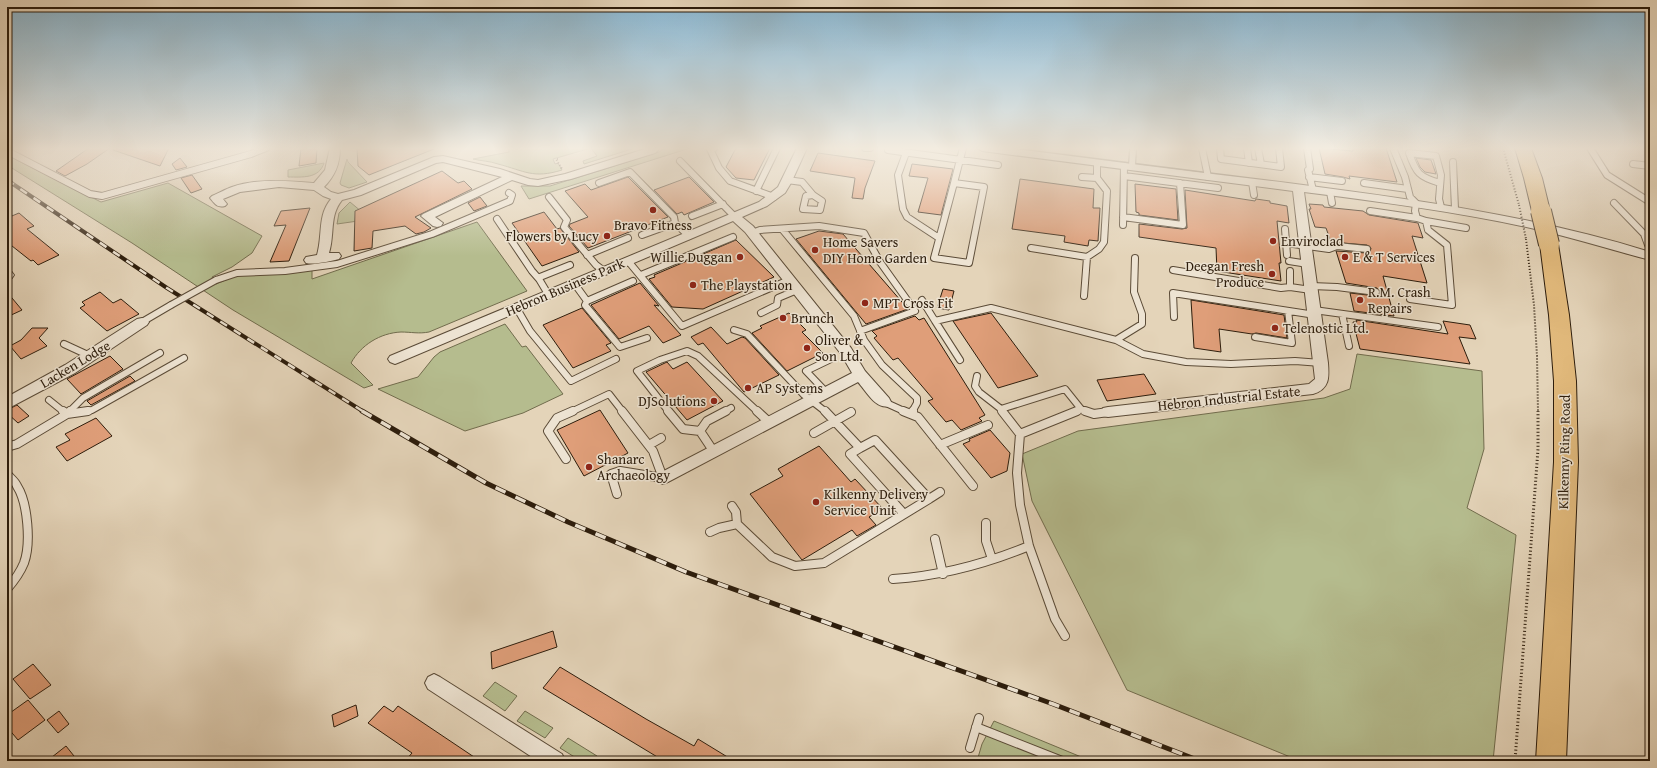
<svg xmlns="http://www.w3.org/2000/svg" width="1657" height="768" viewBox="0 0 1657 768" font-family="'Gentium Book Plus',serif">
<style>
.green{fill:#b5bc8e;stroke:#716c4d}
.building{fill:#df9e79;stroke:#2d1d0c}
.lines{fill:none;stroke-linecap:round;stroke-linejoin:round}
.service-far1-casing{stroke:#5b4b37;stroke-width:8}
.service-casing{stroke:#5b4b37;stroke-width:10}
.minor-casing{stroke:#5b4b37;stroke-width:2}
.trunk-casing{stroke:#2d1d0c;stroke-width:2}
.path-far1{stroke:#2d1d0c;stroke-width:2;stroke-dasharray:1 2;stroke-linecap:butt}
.path{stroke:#2d1d0c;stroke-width:3;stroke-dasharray:1 2.5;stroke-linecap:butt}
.service-far1{stroke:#ede3d2;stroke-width:6}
.service{stroke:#ede3d2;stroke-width:8}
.minor{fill:#ede3d2;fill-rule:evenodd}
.trunk{fill:#e2ba7c;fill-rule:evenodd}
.rail-far1-casing{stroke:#2d1d0c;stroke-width:4}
.rail-casing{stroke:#2d1d0c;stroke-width:5}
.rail-far1{stroke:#ede3d2;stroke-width:2.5;stroke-dasharray:8;stroke-linecap:butt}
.rail{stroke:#ede3d2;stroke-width:3.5;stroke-dasharray:11;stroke-linecap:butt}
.service-bridge-casing{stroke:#5b4b37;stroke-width:8;stroke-linecap:butt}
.trunk-bridge-casing{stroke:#2d1d0c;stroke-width:22;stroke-linecap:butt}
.path-bridge{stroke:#2d1d0c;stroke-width:2;stroke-dasharray:1 2;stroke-linecap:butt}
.service-bridge{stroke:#ede3d2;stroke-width:6}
.trunk-bridge{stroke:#e2ba7c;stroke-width:20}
.poi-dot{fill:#8f2418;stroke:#ede3d2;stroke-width:1.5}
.labels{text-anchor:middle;stroke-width:3;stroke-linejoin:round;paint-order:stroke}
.poi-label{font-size:14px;fill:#2d1d0c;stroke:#ede3d2;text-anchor:start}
.street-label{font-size:14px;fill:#2d1d0c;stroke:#ede3d2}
</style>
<rect width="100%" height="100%" fill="#e4d4b9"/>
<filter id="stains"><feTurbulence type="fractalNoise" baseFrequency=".005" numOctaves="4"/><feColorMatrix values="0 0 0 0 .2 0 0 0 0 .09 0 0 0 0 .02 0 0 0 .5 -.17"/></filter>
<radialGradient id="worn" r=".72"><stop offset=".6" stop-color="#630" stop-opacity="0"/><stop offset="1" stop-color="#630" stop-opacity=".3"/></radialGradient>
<path class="green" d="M509,148h126l-51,16 -1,-3 14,-5 -6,-8 -38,11 2,5 3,-1 4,7c-29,9 -37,1 -64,-6 -8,-3 -17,-3 -25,-5l36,-7z
M665,148h25l-161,51 -8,-13h29l109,-34z
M7,155l94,47 67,-19 94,53 -10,17 -20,14 -20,10 4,7 22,-9 74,-5v9l165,-57 50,69 -98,41c-10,2 -18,0 -28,0 -21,1 -40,13 -50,31l22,22 -9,3 -131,-78 -101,-67 -125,-78z
M347,159l1,3 19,20 -18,6 -8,-3 -1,-2z
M324,163c-5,16 -22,14 -36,14v-7z
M350,202l12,10 3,8 -28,4 2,-11z
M505,324l17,23 4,-1 37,48 -40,19 -58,18 -87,-42 40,-12 16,-20 6,-5z
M1357,354l125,17 2,78 -17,59 49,27 -23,226h-193l-173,-71 -95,-189 -10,-47 56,-23 246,-33 26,-9z
M495,682l22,14 -12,15 -22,-15z
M525,711l28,17 -8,10 -28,-17z
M994,721l97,40h-114l5,-17z
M568,738l29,18 -3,5h-13l-21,-13z"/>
<path class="building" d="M89,148h21l-23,16 -22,12 -9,-5z
M113,148h56l-9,18 -47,-16z
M301,148h16l-1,15 -17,3z
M357,148h77v1l-65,26 -11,-9z
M736,148h34l-16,32 -18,-2 -10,-11z
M1319,148l34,3v-3h33l11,34 -48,-6 1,3 -7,-2 -18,-3z
M818,153l57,8 -10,27 -2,11 -11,-1 3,-20 -45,-7z
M180,158l7,9 -11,3 -4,-6z
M1416,158l15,2 5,14 -11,-2 -5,-5z
M912,164l41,5 -12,46 -23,-3 10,-34 -19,-2z
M442,171l16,12 6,-2 8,8 -57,28 16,11 -7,4 -8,2 -11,-8 -32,5 -1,17 -18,3 1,-40z
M192,175l10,14 -11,4 -10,-15z
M628,177l40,40 -80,31 -19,-22 1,-2 18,-7 -23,-26 20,-7 6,6z
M689,177l25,25 -30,13 -2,-3 -5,2 -23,-24z
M1020,179l74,10 -1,19h7l-2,33 -9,-1 -1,6 -24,-4 1,-6 -53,-7z
M1135,184l41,5 2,31 -39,-5v-2l-3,-1z
M1185,190l70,11 1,-2 14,2v2l17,3 2,17 -12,-2 4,42h-2l2,18 -64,-10 -1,-23 -77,-11v-13l43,5 5,-1z
M480,197l7,9 -13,5 -6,-8z
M1309,204l14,1 1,2 39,4 6,4 49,8 5,15 -11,-2 15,47 -44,-7 11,40 -40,-5 -4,-18 26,3 3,-1 1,-4 -3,-3 -31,-5 -10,-32 31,2 3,-1 1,-4 -4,-3 -36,-3 -5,-14 -11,-1 -6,-18h2z
M310,208l-21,53 -19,1 16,-37 -12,1 7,-15z
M544,212l13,17 3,-1 19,24 -37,14 -30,-43z
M19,213l15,13 -7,3 32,26 -21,10 -5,-5 -2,1 -24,-19v-24z
M819,231l24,3 65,75 -42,15 -70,-85z
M736,240l38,37 -71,32 -31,-2 -23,-28 6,-2 -1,-2z
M640,283l19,23 -5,-1 27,30 -18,8 -14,-17 -30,13 -28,-34z
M943,289l11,2 -5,19 -12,-2z
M7,292l15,18 -15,7z
M100,292l13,11 8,-4 18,15 -32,17 -27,-23 5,-3 -3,-3z
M1191,300l93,15 3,23 -31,-5 -4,1 -33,-5 2,23 -27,-4z
M582,308l29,35 -5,2 5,6 -38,17 -30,-43z
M789,313l17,17 -4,2 21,21 -36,18 -35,-38 10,-5 -2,-2z
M991,313l47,63 -40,12 -45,-67z
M915,316l4,4 5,-2 61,97 -6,3 3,3 -21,9 -9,-10 -6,2 -18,-21 5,-2 -35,-41 -5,2 -19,-22 3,-2 -5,-5z
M1356,320l92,14 -5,-13 27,4 6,14 -17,-2 11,27 -110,-15 -7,-27h4z
M711,327l16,17 15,-7 3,1 34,37 -35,17 -41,-49 -5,2 -7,-8z
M32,328h16l-9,10 8,8 -26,13 -11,-13 11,-6z
M110,356l13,13 -42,25 -14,-15z
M667,362l6,7 14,-7 36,39 -36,19 -41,-48z
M1144,374l12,20 -49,7 -10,-21z
M130,376l5,5 -44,24 -4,-4z
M17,405l12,11 -11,7 -11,-10v-3z
M600,410l28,43 -44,23 -27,-46z
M96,418l16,18 -45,25 -11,-14 14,-7 -5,-6z
M990,430l20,23 -3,18 -16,7 -28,-34 7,-3 -1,-2z
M819,446l32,36 4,-3 28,30 -14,8 7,8 -19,11 -5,-6 -50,30 -52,-66 33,-18 -5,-7z
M553,631l4,16 -65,22 -1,-17z
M33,664l18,21 -21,14 -17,-20z
M560,667l86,52 48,27 4,-7 36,22h-70l-121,-73z
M28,700l17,20 -27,20 -11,-13v-12z
M356,705l2,11 -24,11 -2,-12z
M384,706l9,6 5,-6 82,55h-75l7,-8 -44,-30z
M59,711l10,13 -11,9 -11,-13z
M66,746l12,15h-31z"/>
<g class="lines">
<g class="service-far1-casing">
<path id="service-far1" d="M714,148l-4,1 9,19 11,13 44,16
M865,148h5
M1202,148l6,29
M1220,148l1,11 60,8 -2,-19
M1247,148l2,15
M1258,148l3,16
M1307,148l3,21 -2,1 5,20
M1393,148l12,29 5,20 6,6 -1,8 2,7 9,3 2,9 19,15 5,60 -42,-6
M1590,148l17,27 43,27
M888,150l110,15
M7,151l83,43 12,2 149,-42 15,-6
M906,153l-8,22 5,34 4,8 32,21
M680,161l55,56
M1453,162l2,47
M1633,164l17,2
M1132,167l1,-19
M1124,176l94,12
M1082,177l15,1v-15
M1309,177l33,4
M787,180l15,2 11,13
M1252,182l2,13
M599,183l31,-11 44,45 1,6 14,13
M954,183l30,4 -15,76 -35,-5z
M954,183l9,-35
M1364,183l44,6
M1440,183c-21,-6 -24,-10 -31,-30l27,3 5,19 -2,24 2,8
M756,191l21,-43
M1330,192l2,11
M813,195l9,6 -2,9 -17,-1 3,-13z
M549,197l18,23 -3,7 32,38 8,6
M1614,203l30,31 4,11
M1370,211l47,7
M692,216l31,-12
M1123,217l60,8 -3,-42
M497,219l35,52 7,8 9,15
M1426,221l40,7
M1123,225l1,-59
M782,229l72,87 10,24 18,25 35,33v5l-5,9
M1285,229l2,26
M752,233l8,-3 59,-4 45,7 16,29 35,49 -55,20
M642,235l33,-12
M1286,243l43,6 8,-3 30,3
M1031,248l56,9 12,-8 5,-7 3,-51 -10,-13
M587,255l41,-17
M628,261l54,65 107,-46
M1289,261l19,3
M1173,270l108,18 9,-1 21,3
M1290,271v16
M641,275l92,-38
M540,277l30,-12
M216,280l21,-7 48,-2 52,-7 95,-30 78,-33 2,-6 -3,-2
M574,283l13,18 -2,4 35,42 27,-9
M1311,286l26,1 39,5
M1084,296l3,-39
M922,300l13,21
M587,301l46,-20
M516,307l14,24 41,50 45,-22
M1314,310l124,17
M761,313l16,-8 1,-7 19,-8
M1342,314l7,32
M1174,317l-1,-24 142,22
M142,322l29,-17
M734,330l13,4 57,61 22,17
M1255,337l37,6 -4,-32
M1116,340l26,-16v-10l-8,-22 1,-34
M64,344l26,12
M960,360l-25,-39 56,-13 125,32 27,14 43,8 45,2 64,-3 26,2
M977,376l-2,10 4,6 22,17
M827,393l-21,-22 25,-12
M49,400l15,12
M884,402l22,10
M1081,409l7,3
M69,412l14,-14 77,-45
M82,412l10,-2 92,-52
M571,412l38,-18 14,18
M669,412l-32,-41 23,-11 27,-9 11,5 60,56
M724,412l7,-4
M1003,412l-2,-3 64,-20 16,20
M1075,412l6,-3"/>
</g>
<g class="service-casing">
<path id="service" d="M63,411l4,3 3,-3
M668,411l15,18 17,2 14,21
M757,411l13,12
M903,411l15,6 55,69
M1002,411l18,23 57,-23
M1085,411l9,3 14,-2
M911,414l2,-3
M700,431l7,-10 19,-10
M814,433l37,-21
M1020,434l-3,39 3,32 9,41 26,73 10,17
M649,445l12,-7
M940,445l48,-20
M7,447l10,-3 50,-30 21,-3
M860,448l-10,6 54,60
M566,459l-18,-28 9,-13 16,-7
M7,474c3,4 8,7 10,12 11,17 14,58 7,77 -4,10 -10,18 -17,26
M617,494l-6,-20 9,-3 43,7 -10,-27 -31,-40
M929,499l11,-7
M732,506l4,6 1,12 35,33 23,9 29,-3 105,-64 -54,-59 -15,8 -35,-37
M986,523v18l6,18
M710,532l9,-4 18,-4
M935,539l8,35
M893,579c47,-3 92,-15 136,-33
M976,727l86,34
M970,748l9,-30"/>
</g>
<g class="minor-casing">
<path id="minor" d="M330,148h10c0,16 -5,28 -16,39l7,5 7,2 16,-4 80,-33 9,-1 57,13 30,10 8,1 27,-6 83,-26h12l-5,5 -84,26 -33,7 -10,-1 -16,-5 -77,37 8,6 -2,3 -4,1 -4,-1 -12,-10 2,-2 79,-37 -59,-15 -7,1 -75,32 -19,5c-13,16 -7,34 -13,53h10l2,3 -2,3c-9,2 -24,6 -33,4l-2,-3 2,-3 11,-2c6,-20 0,-39 14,-56l-8,-3 -9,-6 -35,-3 -39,5 -17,7 4,5 -2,2c-8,2 -10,-2 -15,-8l2,-2c7,-3 14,-7 20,-9 26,-9 56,-6 82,-4l11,-13z
M797,148h10l-16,35 -6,10 -18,13 -25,11 11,9 98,122 14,23 24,27 2,4 -2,4c-13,4 -23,-15 -31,-24l-190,100 -5,2 -5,-2 -3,-4 3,-4 194,-101 -11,-19 -96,-122 -12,-11 -333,141 -5,2 -5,-2 -2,-3 2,-3 369,-154 19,-15z
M977,148h32c93,12 186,24 279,35 123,16 243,32 362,69v8c-38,-10 -76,-22 -115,-31 -76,-17 -153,-27 -231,-37l24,171c1,14 2,26 -15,31l-205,23 -5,-1 -2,-4 2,-4 5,-1 201,-23 6,-5 -22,-188 -311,-40z
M7,270l4,1 3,4 -2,3 -5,1z
M142,318l5,1 2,3 -2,3 -72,48 -68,36v-12l58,-32 72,-46z
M434,674l6,3 122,77 3,7h-27l-110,-72 -3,-6 3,-6z"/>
</g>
<g class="trunk-casing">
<path id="trunk" d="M1515,148h16l11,30 8,33 -3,4 -6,1 -6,-1 -3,-4 -8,-33z
M1549,238l7,2 2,4 11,71 7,66 2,81 -12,299h-30l18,-299v-81l-5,-66 -9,-71 2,-4z"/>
</g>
<path class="path-far1" d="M1503,148l16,57
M558,159h-2l6,10
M1526,239l8,66 3,51 1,56"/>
<path class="path" d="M1515,761l23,-312v-38"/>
<use href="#service-far1" class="service-far1"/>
<use href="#service" class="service"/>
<use href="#minor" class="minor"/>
<use href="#trunk" class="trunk"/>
<g class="rail-far1-casing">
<path id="rail-far1" d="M7,180l160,108 197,124"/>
</g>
<g class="rail-casing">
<path id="rail" d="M362,411l124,72 82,39 118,50 367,132 147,57"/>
</g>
<use href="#rail-far1" class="rail-far1"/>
<use href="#rail" class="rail"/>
<g class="service-bridge-casing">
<path id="service-bridge" d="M171,305l45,-25"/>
</g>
<g class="trunk-bridge-casing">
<path id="trunk-bridge" d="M1541,211l8,33"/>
</g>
<path class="path-bridge" d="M1519,205l7,34"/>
<use href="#service-bridge" class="service-bridge"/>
<use href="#trunk-bridge" class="trunk-bridge"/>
</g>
<linearGradient id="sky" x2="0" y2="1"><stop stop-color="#87b6d2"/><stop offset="0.58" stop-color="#f3ece0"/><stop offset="1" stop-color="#f3ece0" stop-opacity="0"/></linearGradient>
<rect width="1657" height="256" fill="url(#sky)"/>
<g class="poi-dot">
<circle cx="653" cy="210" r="4"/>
<circle cx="607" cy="236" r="4"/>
<circle cx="1273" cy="241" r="4"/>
<circle cx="815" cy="250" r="4"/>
<circle cx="740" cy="257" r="4"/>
<circle cx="1345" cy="257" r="4"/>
<circle cx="1272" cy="274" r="4"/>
<circle cx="693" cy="285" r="4"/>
<circle cx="1360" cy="300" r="4"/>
<circle cx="865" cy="303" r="4"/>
<circle cx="783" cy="318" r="4"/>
<circle cx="1275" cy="328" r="4"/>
<circle cx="807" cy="348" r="4"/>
<circle cx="748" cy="388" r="4"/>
<circle cx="714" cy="401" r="4"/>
<circle cx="589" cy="467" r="4"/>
<circle cx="816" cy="502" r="4"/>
</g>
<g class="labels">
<g class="poi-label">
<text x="653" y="230" text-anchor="middle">Bravo Fitness</text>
<text x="599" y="241" text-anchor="end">Flowers by Lucy</text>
<text x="1281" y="246">Enviroclad</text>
<text x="823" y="247">Home Savers<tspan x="823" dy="16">DIY Home Garden</tspan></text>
<text x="732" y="262" text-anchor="end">Willie Duggan</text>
<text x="1353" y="262">E &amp; T Services</text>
<text x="1264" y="271" text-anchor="end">Deegan Fresh<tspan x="1264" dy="16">Produce</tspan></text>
<text x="701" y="290">The Playstation</text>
<text x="1368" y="297">R.M. Crash<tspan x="1368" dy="16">Repairs</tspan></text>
<text x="873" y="308">MPT Cross Fit</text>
<text x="791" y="323">Brunch</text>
<text x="1283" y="333">Telenostic Ltd.</text>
<text x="815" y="345">Oliver &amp;<tspan x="815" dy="16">Son Ltd.</tspan></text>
<text x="756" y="393">AP Systems</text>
<text x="706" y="406" text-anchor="end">DJSolutions</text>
<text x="597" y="464">Shanarc<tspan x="597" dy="16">Archaeology</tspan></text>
<text x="824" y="499">Kilkenny Delivery<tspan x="824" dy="16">Service Unit</tspan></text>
</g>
<g class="street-label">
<text transform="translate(565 287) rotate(-23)" y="5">Hebron Business Park</text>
<text transform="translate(75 364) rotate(-31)" y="5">Lacken Lodge</text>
<text transform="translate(1229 398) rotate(-6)" y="5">Hebron Industrial Estate</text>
<text transform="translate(1564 452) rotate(-89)" y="5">Kilkenny Ring Road</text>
</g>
</g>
<rect width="1657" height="768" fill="none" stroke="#e4d4b9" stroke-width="24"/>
<rect x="8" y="8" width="1641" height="752" fill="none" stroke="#2d1d0c" stroke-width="2"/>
<rect x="12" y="12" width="1633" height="744" fill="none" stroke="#2d1d0c"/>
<rect width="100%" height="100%" filter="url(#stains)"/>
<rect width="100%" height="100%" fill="url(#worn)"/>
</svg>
